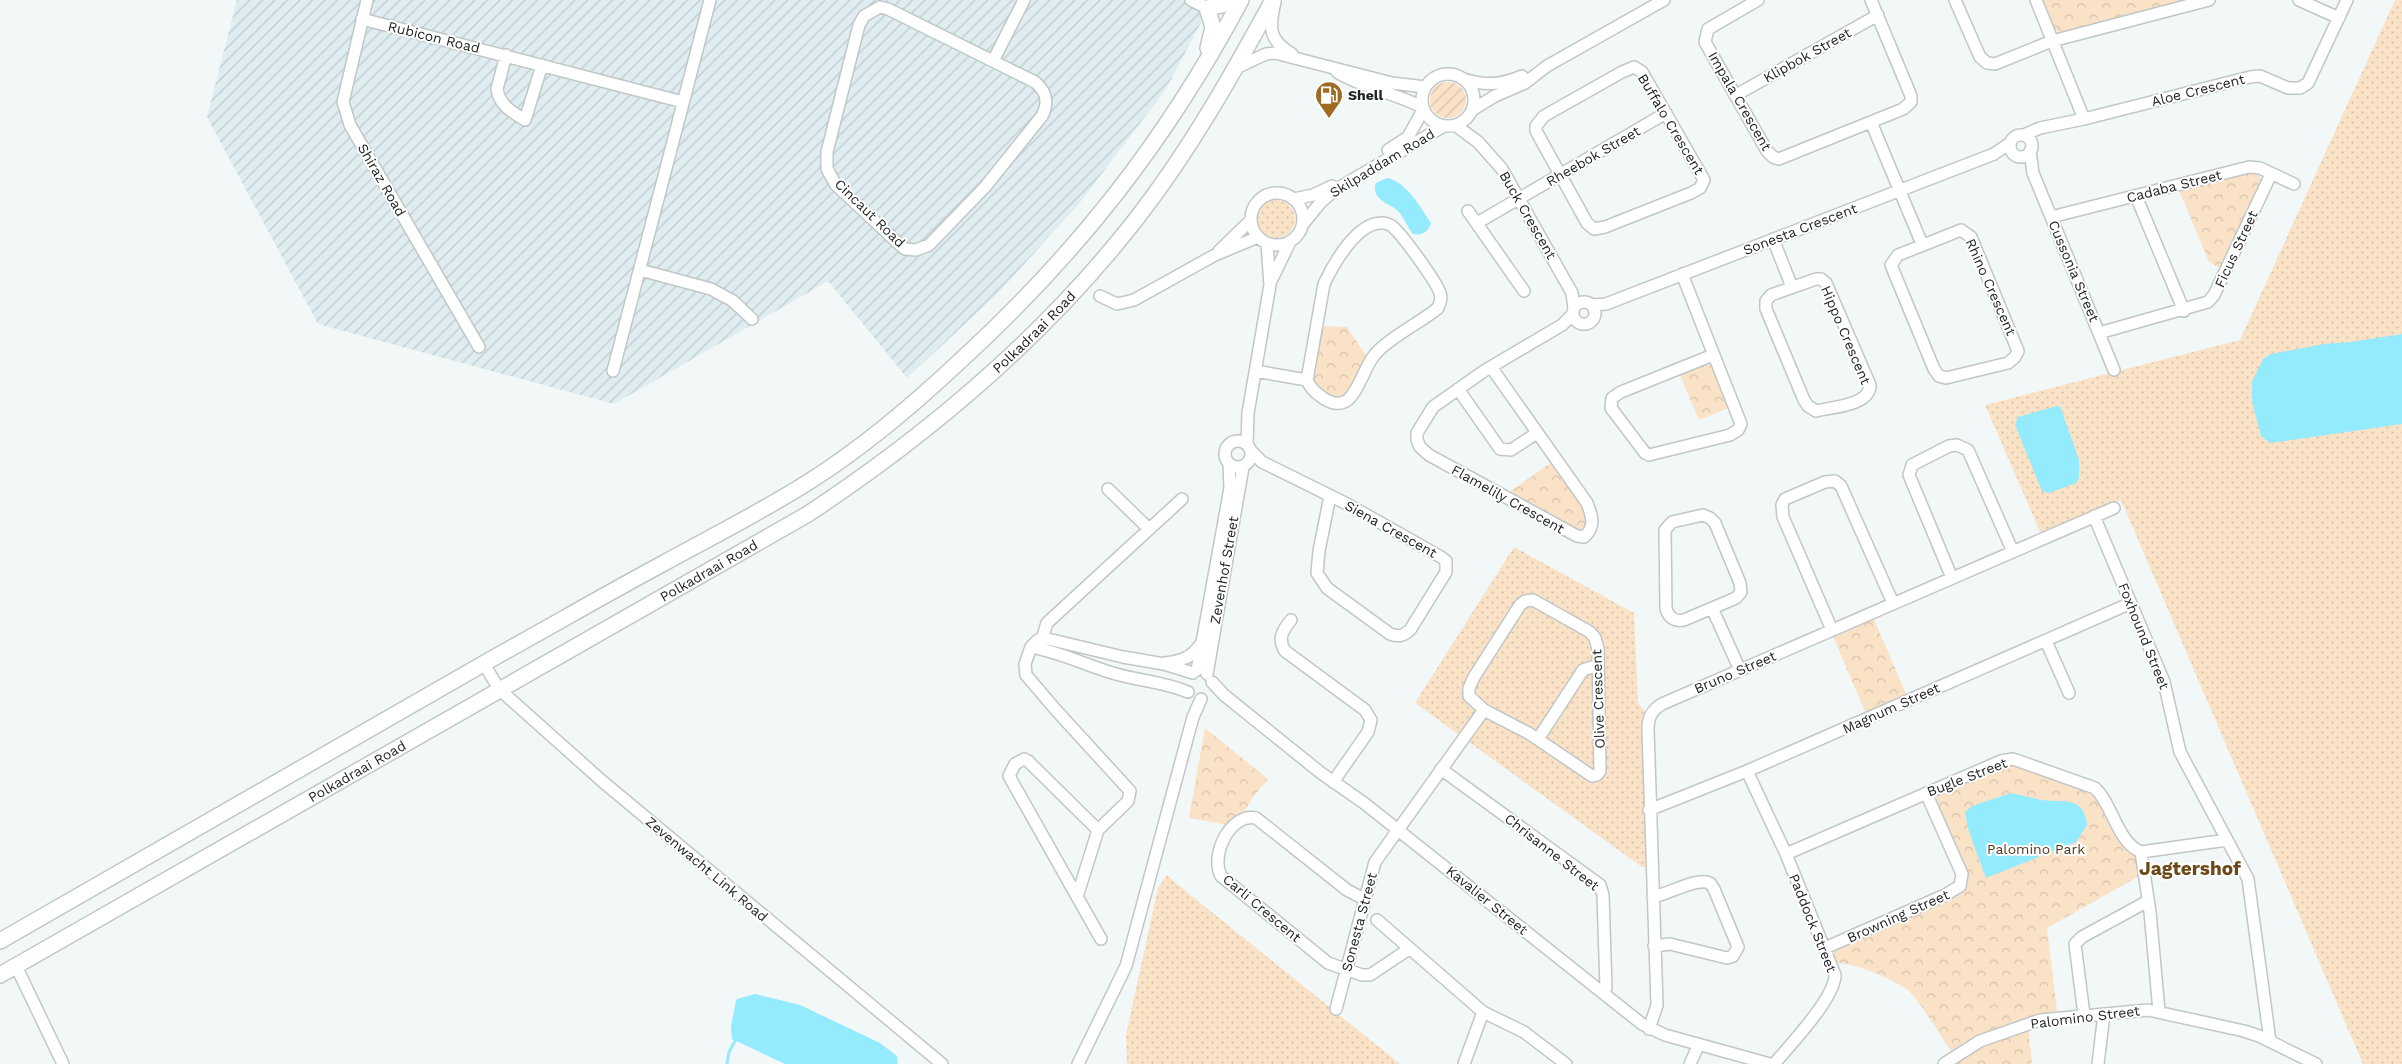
<svg xmlns="http://www.w3.org/2000/svg" width="2402" height="1064" viewBox="0 0 2402 1064" font-family="'Work Sans',sans-serif">
<style>
.industrial{fill:url(#industrial-furrows)}
.grass{fill:url(#grass-dots)}
.park{fill:url(#park-crowns)}
.garden{fill:url(#garden-furrows)}
.water{fill:#93ebfd}
.lines{fill:none;stroke-linecap:round;stroke-linejoin:round}
.stream{stroke:#93ebfd;stroke-width:3}
.minor-casing{stroke:#c1c6c7;stroke-width:14}
.major-casing{stroke:#c1c6c7;stroke-width:18}
.minor{stroke:#fff;stroke-width:11}
.major{stroke:#fff;stroke-width:15}
.labels{text-anchor:middle;stroke-width:4;stroke-linejoin:round;paint-order:stroke}
.street-label{font-size:14px;fill:#232525;stroke:#fff}
.poi-label{font-size:14px;font-weight:bold;fill:#232525;stroke:#fff;text-anchor:start}
.park-label{font-size:14px;fill:#51391b;stroke:#fff}
.district-label{font-size:19px;font-weight:bold;fill:#6c4817;stroke:#fff}
</style>
<defs>
<pattern id="industrial-furrows" width="10" height="10" patternUnits="userSpaceOnUse" patternTransform="scale(1.25)"><rect width="10" height="10" fill="#dfedf0"/><path d="M-1 1l2-2M0 10L10 0M9 11l2-2" fill="none" stroke="#bfcbce"/></pattern>
<pattern id="grass-dots" width="8" height="8" patternUnits="userSpaceOnUse" patternTransform="scale(1.25)"><rect width="8" height="8" fill="#fae2c7"/><path d="M2 2h.1M6 6h.1" fill="none" stroke="#d6c2ab" stroke-width="1.8" stroke-linecap="round"/></pattern>
<pattern id="park-crowns" width="20" height="18" patternUnits="userSpaceOnUse" patternTransform="scale(1.25)"><rect width="20" height="18" fill="#fae2c7"/><path d="M2 6a3 3 0 1 1 6 0M12 15a3 3 0 1 1 6 0" fill="none" stroke="#d6c2ab"/></pattern>
<pattern id="garden-furrows" width="10" height="10" patternUnits="userSpaceOnUse" patternTransform="scale(1.25)"><rect width="10" height="10" fill="#fae2c7"/><path d="M-1 1l2-2M0 10L10 0M9 11l2-2" fill="none" stroke="#d6c2ab"/></pattern>
</defs>
<rect width="100%" height="100%" fill="#f2f7f8"/>
<path class="industrial" d="M237,0h976l-47,89 -88,116 -82,90 -89,83 -79,-97 -214,123 -296,-80 -111,-207z"/>
<path class="grass" d="M2395,0h7v1064h-39l-242,-564 -80,34 -56,-129 255,-65z
M1257 219a19 19 0 1 1 38 0a19 19 0 1 1-38 0Z
M1514,547l120,66 4,90 8,10 -4,12 6,142h-6l-227,-164z
M1167,875l10,9 223,180h-273l-1,-29 32,-147z"/>
<path class="park" d="M2040,0h151l-129,33 -9,-4z
M2249,170l11,6 1,9 -39,84 -13,-7 -31,-74z
M1321,326l26,1 20,30 -23,40 -8,2 -18,-10 -6,-11z
M1706,364l7,3 18,40 -32,13 -20,-47z
M1552,462c8,11 53,64 25,69l-69,-38z
M1873,617l34,79 -41,18 -34,-80z
M1205,728l63,51 -15,18 -9,15 -16,13 -39,-7z
M2012,764l82,28 34,56 9,9 4,18 -94,53 10,83c-39,7 -73,20 -106,40 -13,-19 -25,-40 -40,-58 -10,-12 -59,-31 -75,-30l-2,-10 3,-5 126,-59 -28,-89 4,-7 61,-27z
M2028,1028l4,36h-80l23,-15z"/>
<path class="garden" d="M1430 100a18 18 0 1 1 36 0a18 18 0 1 1-36 0Z"/>
<path class="water" d="M1387,178c20,4 33,29 44,45 -3,9 -9,13 -18,11 -5,-6 -8,-14 -13,-21 -8,-10 -30,-12 -24,-30z
M2402,334v90l-132,19 -9,-7 -9,-34v-20l11,-23 8,-5 53,-10 27,-2z
M2057,406h3l19,54v18l-3,5 -27,10 -7,-2 -27,-66 3,-8z
M2011,793c10,2 21,5 31,7 21,3 42,-5 45,25l-11,17 -90,36 -18,-49 -3,-17 7,-6z
M755,994l45,11 80,38 17,13 1,8h-113l-53,-25 -1,-13 5,-25 1,-2z"/>
<g class="lines">
<path class="stream" d="M727,1064l2,-12 6,-11"/>
<g class="minor-casing">
<path id="minor" d="M367,0l-24,102 7,23 129,222
M1191,0l16,8
M1758,0l-50,29 -3,13 62,109 6,6 6,2 124,-50 8,-7v-6l-40,-96
M1955,0l25,57 7,6 8,1 57,-23 157,-41
M2036,0l48,119
M2299,0l40,18
M1275,2c-6,25 -7,38 17,52
M880,7l8,2 147,73c12,10 14,20 7,34l-57,71 -56,58 -13,5 -11,-1 -6,-5 -63,-59 -9,-16v-17l32,-127 5,-9z
M362,19l321,83
M506,55l-9,34c2,16 15,23 28,31l17,-55
M993,61l31,-61
M1634,67l8,5 62,108 -4,8 -9,5 -86,34 -11,2 -7,-6 -51,-92v-5l8,-10 78,-44z
M1236,68l30,-14 9,-1 117,30 33,4
M1337,72c26,16 58,21 85,35
M1422 100a26 26 0 1 1 52 0a26 26 0 1 1-52 0Z
M1463,79c22,7 38,6 59,-3
M1736,95l142,-80
M1472,110l23,-14 30,-13 22,-17 117,-66
M1871,122l51,122
M1455,125l23,17 24,27 70,124 2,15
M2024,135l16,-7 44,-9 166,-42 10,-1 28,12h12l8,-5 39,-83
M2010 146a11 11 0 1 1 22 0a11 11 0 1 1-22 0Z
M1388,150l20,-13 15,-27
M2030,151l3,22 81,197
M1251 219a26 26 0 1 1 52 0a26 26 0 1 1-52 0Z
M2136,196l48,115
M1294,199l19,-4 19,-9
M1468,211l56,80
M2051,217l198,-50 11,1 34,16
M1477,223l189,-110
M1303,224l18,-22 14,-12 109,-64
M1961,230l10,7 47,114 -3,6 -7,6 -62,15 -7,-2 -5,-7 -43,-104 7,-10z
M1773,239l19,48
M1219,251l31,-30
M640,270l71,19 22,12 19,18
M1682,274l59,150 -3,6 -8,5 -81,20 -4,-2 -34,-45 1,-10 9,-6 92,-37
M1816,279h5l5,4 44,102c0,21 -39,22 -54,26l-8,-5 -4,-6 -38,-91v-8l5,-6z
M1270,283l20,-41
M1100,296l17,8 17,-4 81,-45 43,-18
M1573 313a11 11 0 1 1 22 0a11 11 0 1 1-22 0Z
M1591,305l15,-1 388,-150 16,-11
M2099,333l109,-31 6,-7 57,-121
M1491,367l96,136c5,13 9,24 -3,34l-7,-1 -148,-81 -9,-8 -3,-7v-7l16,-26 51,-36 78,-46 11,-11
M613,371l97,-371
M1255,371l52,9c4,11 24,28 37,22 12,-4 21,-35 29,-45 12,-17 47,-34 65,-49 2,-5 4,-10 2,-15 -4,-12 -37,-57 -47,-66 -2,-2 -7,-4 -10,-4 -26,-2 -50,42 -59,61l-17,96
M1458,389l42,60 11,1 26,-17
M1225 454a13 13 0 1 1 26 0a13 13 0 1 1-26 0Z
M1247,444l1,-31 22,-128 -3,-42
M1251,451l11,11 85,42 94,53 5,4v11l-36,58c-7,6 -11,7 -20,4l-63,-46 -10,-15 2,-22 11,-55
M1108,489l40,39
M1703,515l7,3 5,5 25,60 1,9 -5,6 -52,22c-9,2 -15,-2 -18,-11l-1,-79 7,-8z
M2094,516l70,166 16,70 68,127 22,162
M1952,578l-43,-103 3,-10 37,-19 8,-1 11,5 45,102
M1533,600l57,32 5,6 3,11 2,122 -3,4 -5,1 -62,-42 -46,-24 -15,-14v-8l5,-11 46,-72 5,-4z
M1712,608l28,62
M1291,620c-8,10 -14,18 -6,31l80,59 6,10 -3,12 -35,50
M1832,630l-49,-113 -1,-12 3,-6 40,-17 10,-1 6,5 52,117
M1042,639l5,-16 135,-124
M2046,641l23,52
M1031,647c30,5 56,19 85,27 25,7 49,8 72,18
M1165,663c16,-2 26,-5 35,-18
M484,664l15,25 103,92 340,283
M1197,670l33,-182 -1,-24
M1207,674l36,-207
M1212,682l12,13 97,78 43,30 278,221 23,11 105,29
M1538,739l45,-69 15,-5
M1441,769l159,116 3,10 3,93 -3,5
M1747,771l39,83 49,121c0,23 -45,70 -61,89
M1649,810l98,-39 384,-168
M1098,830l-70,-69 -4,-2 -9,5 -6,12 92,163
M2141,852l9,60 9,99
M2141,852l86,-12
M1786,854l215,-93 12,-2 82,29c18,17 22,54 46,64
M1077,897l21,-67 30,-29 2,-10 -75,-82 -29,-34 -1,-11 6,-17 7,-7 10,-1 75,18 41,7 29,9
M1653,897c16,-3 44,-20 57,-14l4,6 24,58 -5,9 -6,2 -57,-14 -16,2
M1364,899l-17,-9 -91,-72c-26,-5 -46,37 -35,58l107,87 34,12h8l39,-26
M1377,920l106,92 -19,52
M1825,948l120,-53 15,-9 2,-12 -36,-81
M16,966l47,98
M1336,1009l39,-147 109,-152
M1483,1012l41,20 42,32
M2084,1015l-9,-71 7,-7 66,-36
M1649,1029l8,-24 -9,-276c0,-12 4,-19 14,-25l452,-196
M1078,1064l48,-98 67,-249 8,-18
M1690,1064l9,-20
M1944,1064l36,-23 60,-21 108,-10 96,21 15,5 57,28
M2098,1064l6,-50"/>
</g>
<g class="major-casing">
<g id="major">
<path d="M1208,48l5,-21 -6,-19 15,-3 7,-5"/>
<path d="M0,941c166,-95 331,-191 497,-285 56,-31 111,-63 167,-93 49,-27 99,-52 146,-82 54,-34 102,-75 149,-119 118,-108 207,-221 282,-362"/>
<path id="s1" d="M0,975l808,-461c124,-82 238,-179 329,-296 53,-68 95,-143 136,-218"/>
</g>
</g>
<use href="#minor" class="minor"/>
<use href="#major" class="major"/>
</g>
<defs>
<g id="fuel-pin" transform="scale(1.4375)"><path d="M0 17L-7.5 6A9.5 9.5 0 1 1 7.5 6Z" fill="#9f6b23" stroke="#fff"/><path d="M-5.5-6h7V0h2V4h1.3V-2.5L3-4.5l.8-.8L6-3V5H2.5V1h-1V6h-7ZM-4.2-4.7v3.2H.2V-4.7Z" fill="#fff"/></g>
</defs>
<g fill-rule="evenodd">
<use href="#fuel-pin" x="1329" y="95"/>
</g>
<g class="labels">
<g class="street-label">
<text transform="translate(434 37) rotate(14)" y="5">Rubicon Road</text>
<text transform="translate(1807 55) rotate(-29)" y="5">Klipbok Street</text>
<text transform="translate(2198 90) rotate(-14)" y="5">Aloe Crescent</text>
<text transform="translate(1740 101) rotate(60)" y="5">Impala Crescent</text>
<text transform="translate(1671 124) rotate(59)" y="5">Buffalo Crescent</text>
<text transform="translate(1593 156) rotate(-30)" y="5">Rheebok Street</text>
<text transform="translate(1382 163) rotate(-31)" y="5">Skilpaddam Road</text>
<text transform="translate(382 180) rotate(60)" y="5">Shiraz Road</text>
<text transform="translate(2174 186) rotate(-14)" y="5">Cadaba Street</text>
<text transform="translate(870 213) rotate(44)" y="5">Cincaut Road</text>
<text transform="translate(1528 215) rotate(60)" y="5">Buck Crescent</text>
<text transform="translate(1800 229) rotate(-21)" y="5">Sonesta Crescent</text>
<text transform="translate(2236 249) rotate(-65)" y="5">Ficus Street</text>
<text transform="translate(2074 271) rotate(67)" y="5">Cussonia Street</text>
<text transform="translate(1991 287) rotate(66)" y="5">Rhino Crescent</text>
<text dy="5" stroke="none"><textPath href="#s1" startOffset="1221">Polkadraai Road</textPath></text>
<text transform="translate(1846 335) rotate(67)" y="5">Hippo Crescent</text>
<text transform="translate(1508 499) rotate(29)" y="5">Flamelily Crescent</text>
<text transform="translate(1391 529) rotate(29)" y="5">Siena Crescent</text>
<text transform="translate(1224 570) rotate(-80)" y="5">Zevenhof Street</text>
<text dy="5" stroke="none"><textPath href="#s1" startOffset="816">Polkadraai Road</textPath></text>
<text transform="translate(2144 636) rotate(68)" y="5">Foxhound Street</text>
<text transform="translate(1735 672) rotate(-23)" y="5">Bruno Street</text>
<text transform="translate(1598 699) rotate(-92)" y="5">Olive Crescent</text>
<text transform="translate(1891 708) rotate(-24)" y="5">Magnum Street</text>
<text dy="5" stroke="none"><textPath href="#s1" startOffset="411">Polkadraai Road</textPath></text>
<text transform="translate(1967 777) rotate(-21)" y="5">Bugle Street</text>
<text transform="translate(1552 852) rotate(38)" y="5">Chrisanne Street</text>
<text transform="translate(707 869) rotate(40)" y="5">Zevenwacht Link Road</text>
<text transform="translate(1487 900) rotate(39)" y="5">Kavalier Street</text>
<text transform="translate(1262 908) rotate(40)" y="5">Carli Crescent</text>
<text transform="translate(1898 916) rotate(-24)" y="5">Browning Street</text>
<text transform="translate(1359 922) rotate(-75)" y="5">Sonesta Street</text>
<text transform="translate(1813 923) rotate(68)" y="5">Paddock Street</text>
<text transform="translate(2085 1017) rotate(-7)" y="5">Palomino Street</text>
</g>
<g class="poi-label">
<text x="1348" y="100">Shell</text>
</g>
<g class="park-label">
<text x="2036" y="854">Palomino Park</text>
</g>
<g class="district-label">
<text x="2190" y="875">Jagtershof</text>
</g>
</g>
</svg>
